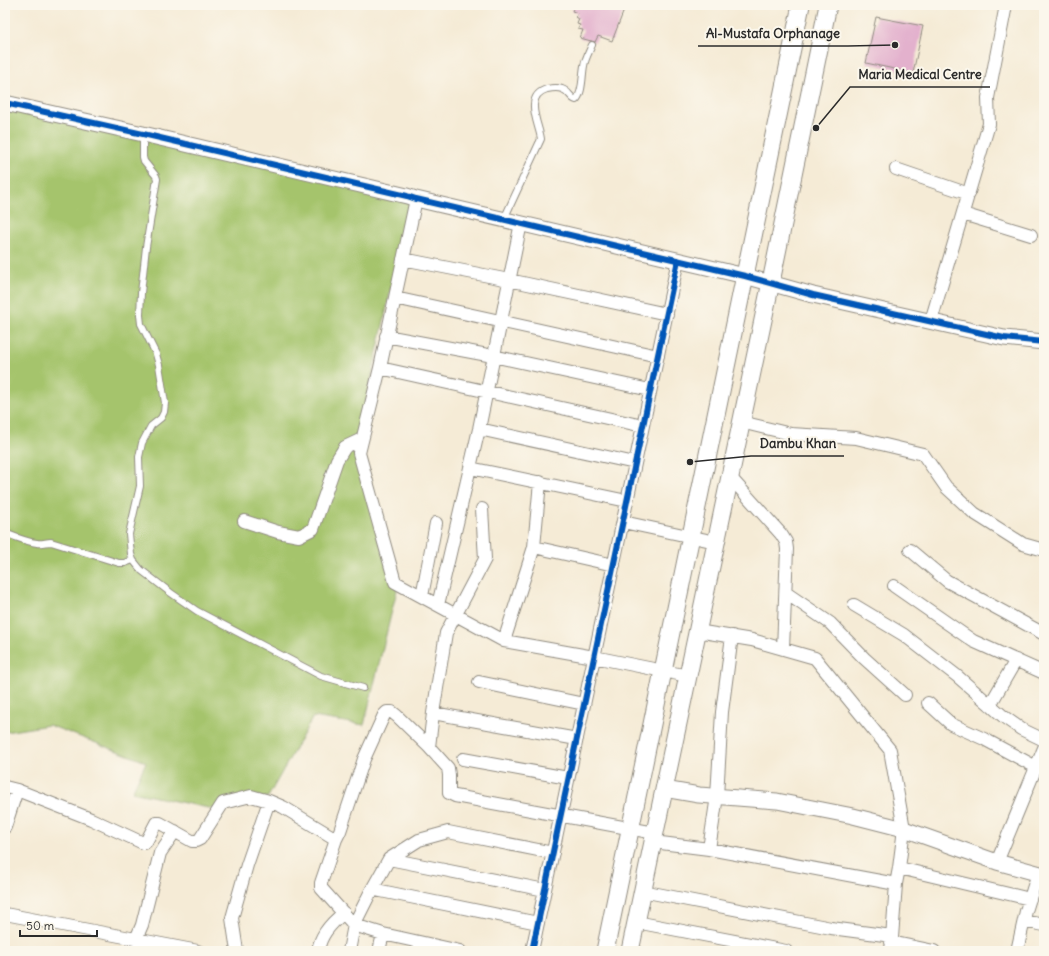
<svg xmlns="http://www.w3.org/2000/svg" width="1049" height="956" viewBox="0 0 1049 956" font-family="Delius,sans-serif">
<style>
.green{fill:#a5c46c;stroke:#68784c}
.building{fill:#e3b1cd}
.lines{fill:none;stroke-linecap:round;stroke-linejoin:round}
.service-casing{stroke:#908b80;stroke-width:8}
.minor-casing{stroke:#908b80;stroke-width:14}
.tertiary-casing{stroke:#908b80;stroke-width:17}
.secondary-casing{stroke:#908b80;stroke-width:19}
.service{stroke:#fff;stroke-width:6}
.minor{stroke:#fff;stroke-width:12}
.tertiary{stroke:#fff;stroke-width:15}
.secondary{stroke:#fff;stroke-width:17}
.cycleway-casing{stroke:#fbf7ec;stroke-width:8}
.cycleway{stroke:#0057b8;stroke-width:6}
.leader{fill:none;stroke:#2b2b2b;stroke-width:1.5}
.callout-dot{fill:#2b2b2b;stroke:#fbf7ec;stroke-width:1.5}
.callout-label{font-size:13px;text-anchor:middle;font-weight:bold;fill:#2b2b2b;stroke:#fbf7ec;stroke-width:4;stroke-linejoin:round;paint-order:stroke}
</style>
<rect width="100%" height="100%" fill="#fbf7ec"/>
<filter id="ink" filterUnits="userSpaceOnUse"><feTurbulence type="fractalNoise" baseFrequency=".025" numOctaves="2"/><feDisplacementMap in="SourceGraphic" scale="8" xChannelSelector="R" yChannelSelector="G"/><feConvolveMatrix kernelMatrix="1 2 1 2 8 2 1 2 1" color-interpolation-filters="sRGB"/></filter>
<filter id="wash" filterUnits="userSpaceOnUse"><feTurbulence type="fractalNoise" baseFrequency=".012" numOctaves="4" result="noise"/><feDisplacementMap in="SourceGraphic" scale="16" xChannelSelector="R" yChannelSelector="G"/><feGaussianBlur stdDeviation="0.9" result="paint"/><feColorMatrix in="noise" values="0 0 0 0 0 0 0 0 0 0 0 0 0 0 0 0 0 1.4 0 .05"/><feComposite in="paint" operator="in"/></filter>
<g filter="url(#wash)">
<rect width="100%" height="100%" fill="#f5ebd6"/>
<path class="green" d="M5,104l406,94 -56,254 42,138 -33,135 -51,-8 -45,80 -50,13 -86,-18 14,-30 -97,-37 -44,7z"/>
<g id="blocks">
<path class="building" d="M575,5h51l-14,36 -14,-5 -3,6 -15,-4 3,-8 -5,-1 2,-4 -3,-1 2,-5 -3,-2 2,-4 -6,-2z
M876,17l47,9 -10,47 -47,-10z"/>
</g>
</g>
<g filter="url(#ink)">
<use href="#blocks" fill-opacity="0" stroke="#908b80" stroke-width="1"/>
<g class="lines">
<g class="service-casing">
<path id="service" d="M143,134v23l1,4 12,15 1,3 -11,68 -5,46 -1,22 1,9 15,30 3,11 6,38 -1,9 -3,6 -10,8 -9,17 -3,14 1,29 -11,48 2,20 2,6 8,10 30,23 26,18 124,65 42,12
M504,219l37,-80c-2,-15 -18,-43 6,-50 5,-1 10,-2 15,0 7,2 8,9 14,11 7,-7 6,-24 8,-34 1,-7 5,-14 8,-21
M5,533c10,4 22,9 32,10 5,1 9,-1 14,-1l68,21h6l8,-3"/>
</g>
<g class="minor-casing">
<path id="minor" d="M896,169l73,25
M416,199l-36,169 -21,85 36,129 109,59 90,16 94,19
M963,214l68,21
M403,259l106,21 158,34
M395,298l263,58
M931,321l58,-197 -1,-26 18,-93
M386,336l107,20 157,34
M380,368l263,58
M741,422l50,12 65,4 67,16 23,33 28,26 49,31 21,6
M479,429l156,34
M470,468l157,33
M730,477l51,57 5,8 1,7 -4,100
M244,521l34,11 21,4 14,-7 24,-69 8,-13 17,-8
M623,522l93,20
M534,547l80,18
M910,550l37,31 97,53
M894,586l79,55 71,32
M786,593l44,30 34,35 41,37
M422,596l14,-73
M438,605l41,-176 42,-206
M854,605l50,30 53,41 47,41 17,12 23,11
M697,631l55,9 63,18 75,92 14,79 -5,39 -3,16 -5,67
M504,641l30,-94 6,-65
M479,682l105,22
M928,703l23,21 33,15 52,28
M990,705l26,-45
M433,713l144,26
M429,747l4,-34 13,-80 39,-74 -3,-50
M463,759l105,19
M5,787l12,3 74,29 52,24 3,-1 10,-19h4l32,18h4l4,-2 23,-36 28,-7 18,5 14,6 53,32 -15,44v5l33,37 29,9 77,17
M5,827l12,-37
M336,839l4,-8 24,-72 20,-44 3,-3h5l5,4 32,31 19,21 1,7v18l6,3 200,37
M653,842l56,7 187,35
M709,849l8,-53 5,-84 10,-76
M389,859l156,31
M997,862l47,-114
M899,868l131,31
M642,891l189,37 61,8
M370,893l19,-34 30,-19 29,-8 105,21
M5,914l193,37
M1024,921l20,4
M636,922l150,29
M891,942l43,9
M135,951l1,-12 6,-14 18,-72 15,-22
M237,951l-5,-33 15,-53 22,-64
M318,951c2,-16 13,-28 26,-38
M349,951l5,-26 16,-32 6,-3 162,33
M379,951l4,-17
M532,951l146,-691
M1017,951l9,-40 12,-38"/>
</g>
<g class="tertiary-casing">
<path id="tertiary" d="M5,103l138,31 264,62 9,3 329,77 68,19 191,43 40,4
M664,789l35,6 78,6 76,15 51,13 93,33 47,13"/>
</g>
<g class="secondary-casing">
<path id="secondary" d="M605,951l196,-946
M630,951l141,-669 57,-277"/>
</g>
<use href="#service" class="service"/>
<use href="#minor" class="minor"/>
<use href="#tertiary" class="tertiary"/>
<use href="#secondary" class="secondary"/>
<g class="cycleway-casing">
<path id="cycleway" d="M5,103l138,31 264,62 9,3 329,77 68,19 191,43 40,4
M532,951l146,-691"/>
</g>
<use href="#cycleway" class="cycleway"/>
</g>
</g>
<path class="leader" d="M895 45L848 46H698M816 128L850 87H990M690 462L751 456H844"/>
<g class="callout-dot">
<circle cx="895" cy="45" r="4"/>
<circle cx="816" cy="128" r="4"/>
<circle cx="690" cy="462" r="4"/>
</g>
<g class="callout-label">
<text x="773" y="38">Al-Mustafa Orphanage</text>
<text x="920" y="79">Maria Medical Centre</text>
<text x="798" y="448">Dambu Khan</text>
</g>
<rect width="1049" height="956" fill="none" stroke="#fbf7ec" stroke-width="20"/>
<path d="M20 930v6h77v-6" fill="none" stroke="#2b2b2b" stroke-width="2"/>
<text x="26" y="930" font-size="12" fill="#2b2b2b" stroke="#fbf7ec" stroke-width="3" paint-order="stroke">50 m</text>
</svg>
